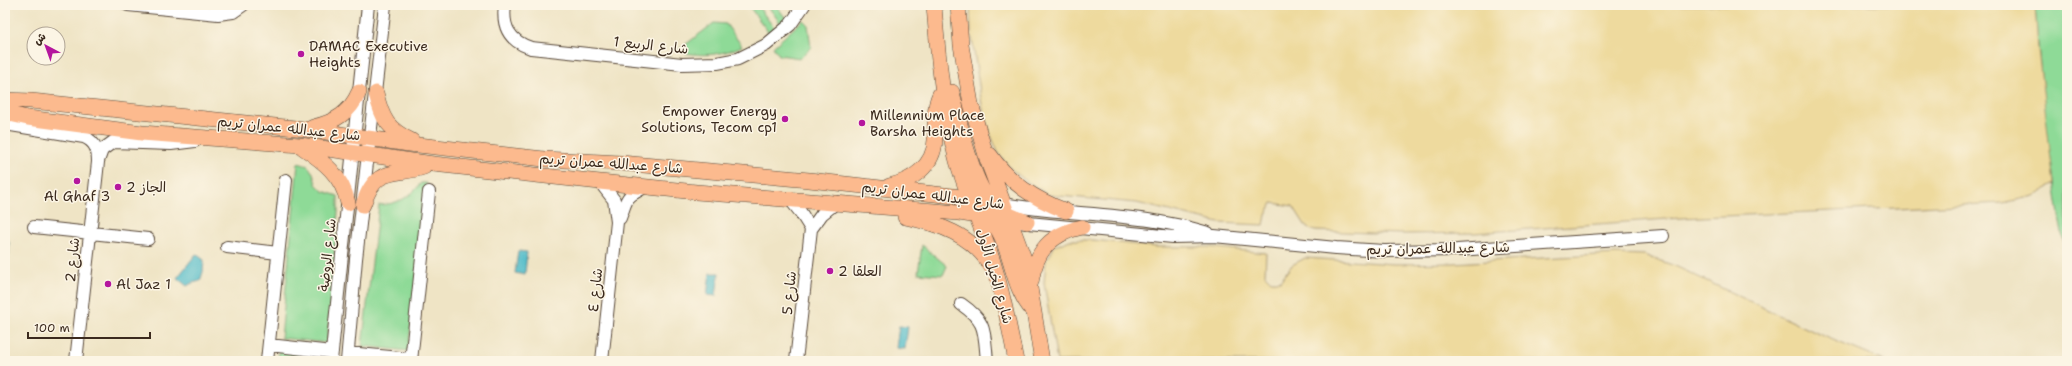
<svg xmlns="http://www.w3.org/2000/svg" width="2072" height="366" viewBox="0 0 2072 366" font-family="'Shantell Sans','Playpen Sans Arabic',sans-serif">
<style>
.green{fill:#8eda97;stroke:#64825a}
.sand{fill:#eeda9e;stroke:#94825e}
.water{fill:#4fbbc9;stroke:#457274}
.lines{fill:none;stroke-linecap:round;stroke-linejoin:round}
.minor-casing{stroke:#564637;stroke-width:14}
.major-casing{stroke:#564637;stroke-width:16}
.minor{stroke:#fff;stroke-width:12}
.major{stroke:#fcba8e;stroke-width:15}
.poi-dot{fill:#b5179e;stroke:#fcf5e5;stroke-width:1.5}
.labels{text-anchor:middle;stroke-width:3;stroke-linejoin:round;paint-order:stroke}
.street-label{font-size:14px;fill:#3b2a1e;stroke:#fcf5e5}
.poi-label{font-size:14px;fill:#3b2a1e;stroke:#fcf5e5;text-anchor:start}
</style>
<rect width="100%" height="100%" fill="#fcf5e5"/>
<filter id="ink" filterUnits="userSpaceOnUse"><feTurbulence type="fractalNoise" baseFrequency=".025" numOctaves="2"/><feDisplacementMap in="SourceGraphic" scale="8" xChannelSelector="R" yChannelSelector="G"/><feConvolveMatrix kernelMatrix="1 2 1 2 8 2 1 2 1" color-interpolation-filters="sRGB"/></filter>
<filter id="wash" filterUnits="userSpaceOnUse"><feTurbulence type="fractalNoise" baseFrequency=".012" numOctaves="4" result="noise"/><feDisplacementMap in="SourceGraphic" scale="16" xChannelSelector="R" yChannelSelector="G"/><feGaussianBlur stdDeviation="0.9" result="paint"/><feColorMatrix in="noise" values="0 0 0 0 0 0 0 0 0 0 0 0 0 0 0 0 0 1.4 0 .05"/><feComposite in="paint" operator="in"/></filter>
<g filter="url(#wash)">
<rect width="100%" height="100%" fill="#efe4c5"/>
<path class="green" d="M748,5h9l18,24 -6,4z
M767,5h9l11,15 -6,4z
M2035,5h32v258c-15,-85 -26,-171 -32,-258z
M803,20l5,5 3,23 -11,10 -21,-3 -6,-8z
M714,23l12,1 16,22c-21,10 -43,11 -65,5z
M298,163l10,3 5,7 3,11 7,7 15,5v16l-11,131 -46,-5z
M421,183h6l-19,168 -46,-5 17,-141c18,-1 31,-7 42,-22z
M922,245l25,21 -4,9 -25,-2z
M279,350l47,6 -1,5h-47z"/>
<path class="sand" d="M970,5h1065l3,44 16,135 -20,12 -31,7 -323,15 -206,15 -71,1 -88,-3 -8,-3 -14,-22 -21,-3 -6,12 -2,10 -45,-2 -82,-20 -88,-8 -24,-15 -15,-12 -12,-16 -8,-19 -8,-28 -11,-74z
M1070,240h22l64,7h53l57,6 -1,22 6,6h9l12,-16 13,-7 89,6 59,-1 163,-9 28,1 31,11 146,69 63,26h-827l-13,-78 2,-22 9,-15z"/>
<path class="water" d="M5,239l4,3v12l-4,9z
M518,251l9,1 -2,23 -10,-2z
M196,254l8,6 -1,12 -3,9 -8,2 -5,3 -10,-8z
M710,273h9l-3,23 -9,-1z
M899,326l9,1 -3,22 -9,-1z"/>
</g>
<g filter="url(#ink)">
<g class="lines">
<g class="minor-casing">
<path id="minor" d="M128,5l90,9 15,-2 10,-7
M505,5c-3,21 4,36 26,43l151,16 35,-1 21,-4 28,-14 24,-20 14,-20
M5,124l79,13c12,5 14,14 14,25l-22,199
M98,161l4,-11 11,-8 58,2 24,-3
M600,182l14,18 3,22 -15,139
M789,198l12,15 10,16
M1003,204c68,12 138,8 205,29
M620,218c8,-21 4,-20 25,-31
M1018,222l155,15 41,-1 122,12 48,3 73,-1 206,-14
M34,227l114,12
M227,247l51,6
M961,304c26,18 23,27 26,57
M269,345l63,7
M348,353l63,6
M267,361l19,-181
M331,361l37,-356
M347,361l9,-102 29,-254
M411,361l18,-169
M796,361l15,-132 11,-15 15,-12"/>
</g>
<g class="major-casing">
<path id="major" d="M934,5c4,52 9,105 23,156 8,27 19,53 29,80 14,38 22,80 30,120
M958,5l3,40 10,59 16,55 39,105 16,97
M952,92c7,29 20,88 38,109 9,11 23,16 37,21
M376,93c6,27 12,36 36,48
M5,100l26,1 274,28 104,15 135,15 77,4 188,17 144,16 50,8
M5,113l23,5 114,15 158,12 133,19 167,18 96,10 263,21 52,8
M313,127c22,-5 37,-14 46,-35
M302,147c22,15 40,28 46,56
M990,155c20,28 44,44 76,56
M889,186c23,-5 45,-20 46,-46 1,-16 -2,-32 5,-46
M363,205c13,-40 30,-28 61,-38
M987,215c26,25 21,69 46,96
M905,217c34,7 66,17 86,49
M1031,282c5,-32 20,-48 51,-55"/>
</g>
<use href="#minor" class="minor"/>
<use href="#major" class="major"/>
</g>
</g>
<g class="poi-dot">
<circle cx="301" cy="54" r="4"/>
<circle cx="785" cy="119" r="4"/>
<circle cx="862" cy="123" r="4"/>
<circle cx="77" cy="181" r="4"/>
<circle cx="118" cy="187" r="4"/>
<circle cx="830" cy="271" r="4"/>
<circle cx="108" cy="284" r="4"/>
</g>
<g class="labels">
<g class="street-label">
<text transform="translate(651 45) rotate(6)" y="5">شارع الربيع 1</text>
<text transform="translate(289 128) rotate(6)" y="5">شارع عبدالله عمران تريم</text>
<text transform="translate(611 163) rotate(4)" y="5">شارع عبدالله عمران تريم</text>
<text transform="translate(933 195) rotate(7)" y="5">شارع عبدالله عمران تريم</text>
<text transform="translate(1438 248) rotate(-1)" y="5">شارع عبدالله عمران تريم</text>
<text transform="translate(327 255) rotate(-84)" y="5">شارع الروضة</text>
<text transform="translate(72 260) rotate(-84)" y="5">شارع 2</text>
<text transform="translate(995 276) rotate(74)" y="5">شارع الخيل الأول</text>
<text transform="translate(595 290) rotate(-84)" y="5">شارع ٤</text>
<text transform="translate(789 293) rotate(-84)" y="5">شارع 5</text>
</g>
<g class="poi-label">
<text x="309" y="51">DAMAC Executive<tspan x="309" dy="16">Heights</tspan></text>
<text x="777" y="116" text-anchor="end">Empower Energy<tspan x="777" dy="16">Solutions, Tecom cp1</tspan></text>
<text x="870" y="120">Millennium Place<tspan x="870" dy="16">Barsha Heights</tspan></text>
<text x="126" y="192">الجاز 2</text>
<text x="77" y="201" text-anchor="middle">Al Ghaf 3</text>
<text x="838" y="276">العلقا 2</text>
<text x="116" y="289">Al Jaz 1</text>
</g>
</g>
<rect width="2072" height="366" fill="none" stroke="#fcf5e5" stroke-width="20"/>
<g transform="translate(46 46) rotate(319)"><circle r="19" fill="#fcf5e5" stroke="#afa495"/>
<path d="M0-3L7 15L0 10L-7 15Z" fill="#b5179e"/>
<text y="-6" font-size="11" font-weight="bold" text-anchor="middle" fill="#3b2a1e">ش</text>
</g>
<path d="M28 332v6h122v-6" fill="none" stroke="#3b2a1e" stroke-width="2"/>
<text x="34" y="332" font-size="12" fill="#3b2a1e" stroke="#fcf5e5" stroke-width="3" paint-order="stroke">100 m</text>
</svg>
